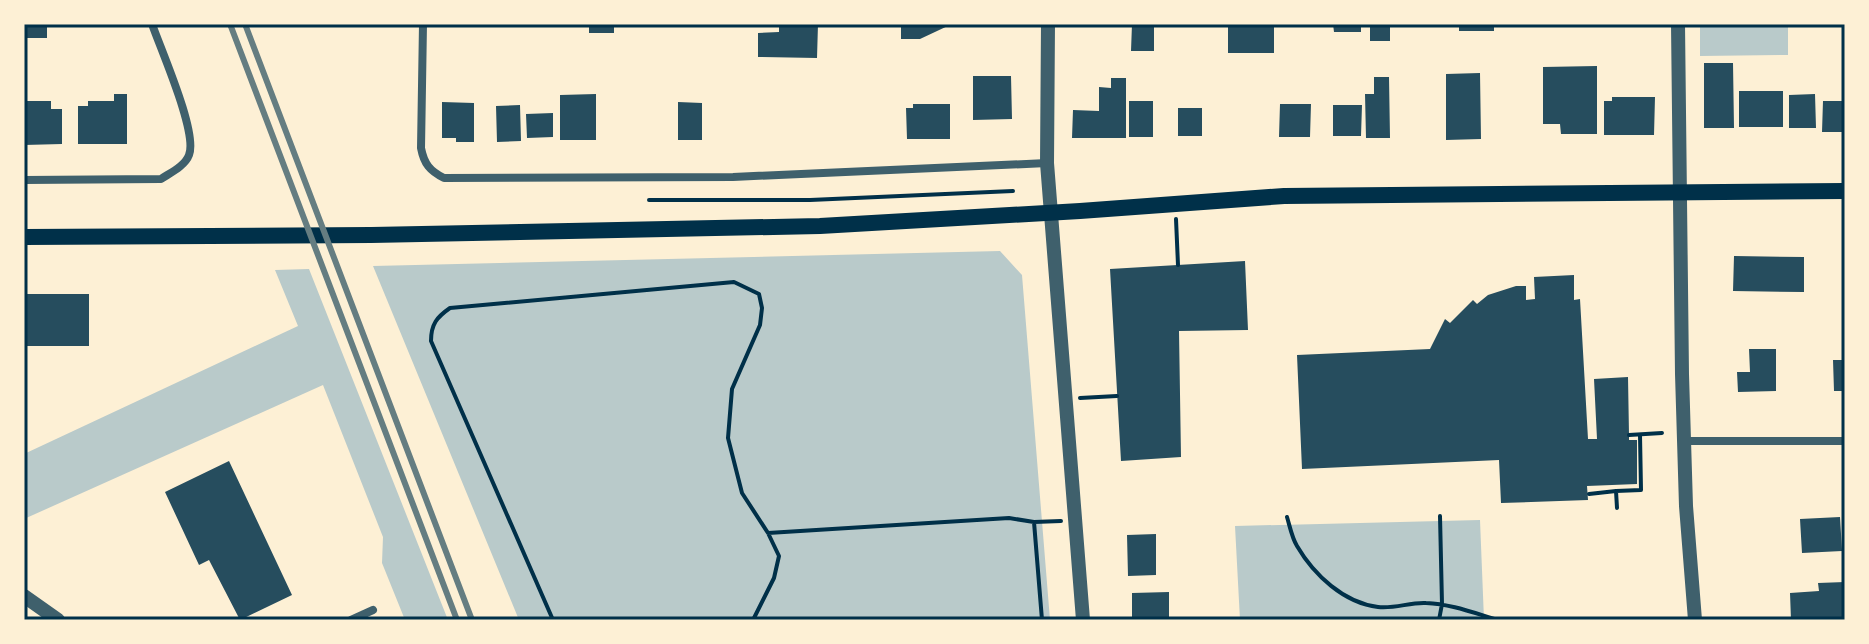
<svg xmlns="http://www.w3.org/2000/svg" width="1869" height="644" viewBox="0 0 1869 644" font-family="'Varela Round',sans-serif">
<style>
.green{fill:#b9caca}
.building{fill:#264d5e}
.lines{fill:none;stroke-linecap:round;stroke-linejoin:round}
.path{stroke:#003049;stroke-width:4}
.minor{stroke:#3f606c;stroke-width:8}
.tertiary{stroke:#3f606c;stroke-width:14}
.secondary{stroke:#003049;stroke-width:16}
.rail{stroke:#657d81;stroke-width:6}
.neatline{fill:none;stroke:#003049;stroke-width:3}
</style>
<rect width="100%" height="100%" fill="#fdf0d5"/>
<path class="green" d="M1700,24h88v31l-88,1z
M1000,251l22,24 28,345h-531l-146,-354z
M309,269l139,351h-43l-23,-57 1,-26 -60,-152 -299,134v-65l274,-128 -23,-56z
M1480,520l4,100h-244l-5,-94z"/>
<path class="building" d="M25,24h22v14h-21z
M589,24h25v9h-25z
M779,24h39l-1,34 -59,-1v-24l21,-1z
M901,24h51l-32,15h-19z
M1132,24h22v27h-23z
M1228,24h46v29h-46z
M1333,24h28v8h-27z
M1370,24h20v17h-20z
M1459,24h35v7h-35z
M1704,63h29l1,65h-30z
M1597,66v68h-36l-1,-10h-17v-57z
M1480,73l1,66 -35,1v-66z
M973,76h38l1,43 -39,1z
M1374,77h15l1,61h-24l-1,-44h9z
M1111,78h15v60h-54l1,-28 26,1v-24l12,1z
M1739,91h44v36h-44z
M24,94h3v7h24v8h11v35l-38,1z
M114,94h13v50h-49v-38h10v-5h26z
M596,94v46h-36v-45z
M1815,94l1,34h-27v-33z
M1612,97h43l-1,38h-50v-34h8z
M1129,101h24v36h-24z
M1823,101h22v31h-23z
M442,102l32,1v39h-18v-4h-14z
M678,102l24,1v37h-24z
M913,104h37v35h-43l-1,-31h7z
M1280,104h31l-1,33h-31z
M520,105l1,36 -24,1 -1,-36z
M1333,105h29l-1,31h-28z
M1178,108h24v28h-24z
M553,113v24l-26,1 -1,-24z
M1734,256l70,1v35l-71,-1z
M1245,261l3,69 -69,1 2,126 -60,4 -11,-192z
M1574,275v25l6,-1 8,140h9l-3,-60 34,-2 1,58v5h8v44l-50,2 1,14 -87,3 -2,-43 -197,9 -5,-114 133,-6 15,-30 5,4 23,-23 4,4 11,-9 28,-9h10v14l9,-1 -1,-22z
M24,294h65v52h-65z
M1749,349h27v42l-38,1 -1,-20h13z
M1833,360h12v31h-11z
M229,461l63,134 -52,25 -31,-60 -10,5 -34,-73z
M1840,517l2,34 -40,2 -2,-34z
M1156,534v41l-28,1 -1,-41z
M1845,582v38h-54l-1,-27 29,-2 -1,-8z
M1169,592v28h-37v-27z"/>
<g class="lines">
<path class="path" d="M649,200h161l203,-9
M1176,219l2,46
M1080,398l37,-2
M1629,435l33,-2
M1589,494l27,-3
M1617,508l-1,-17 25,-1 -1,-55
M1287,517c3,10 5,21 10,29 17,29 47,57 81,61 17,2 32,-5 48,-4 25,1 48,10 72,17
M1034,522l8,98
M768,533l241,-15 25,4 27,-1
M553,620l-122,-279c0,-17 6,-24 19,-33l284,-26 25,12 3,14 -2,17 -28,64 -4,49 14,55 26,40 11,23 -5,22 -21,42
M1439,620l3,-16 -2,-88"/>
<path class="minor" d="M423,24l-2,124c3,16 9,23 23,30l289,-1 314,-14
M24,180l137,-1c9,-6 24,-13 28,-24 9,-22 -28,-105 -37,-131
M1685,441h160
M351,620l22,-10"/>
<path class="tertiary" d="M1048,24l-1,139 36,457
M1678,24l4,350 4,132 9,114
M24,596l34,24"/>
<path class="secondary" d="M24,237l347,-2 449,-9 260,-15 204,-15 561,-5"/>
<path class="rail" d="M230,24l227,596
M245,24l227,596"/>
</g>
<rect width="1869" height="644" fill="none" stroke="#fdf0d5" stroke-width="52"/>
<rect x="26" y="26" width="1817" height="592" class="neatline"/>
</svg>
